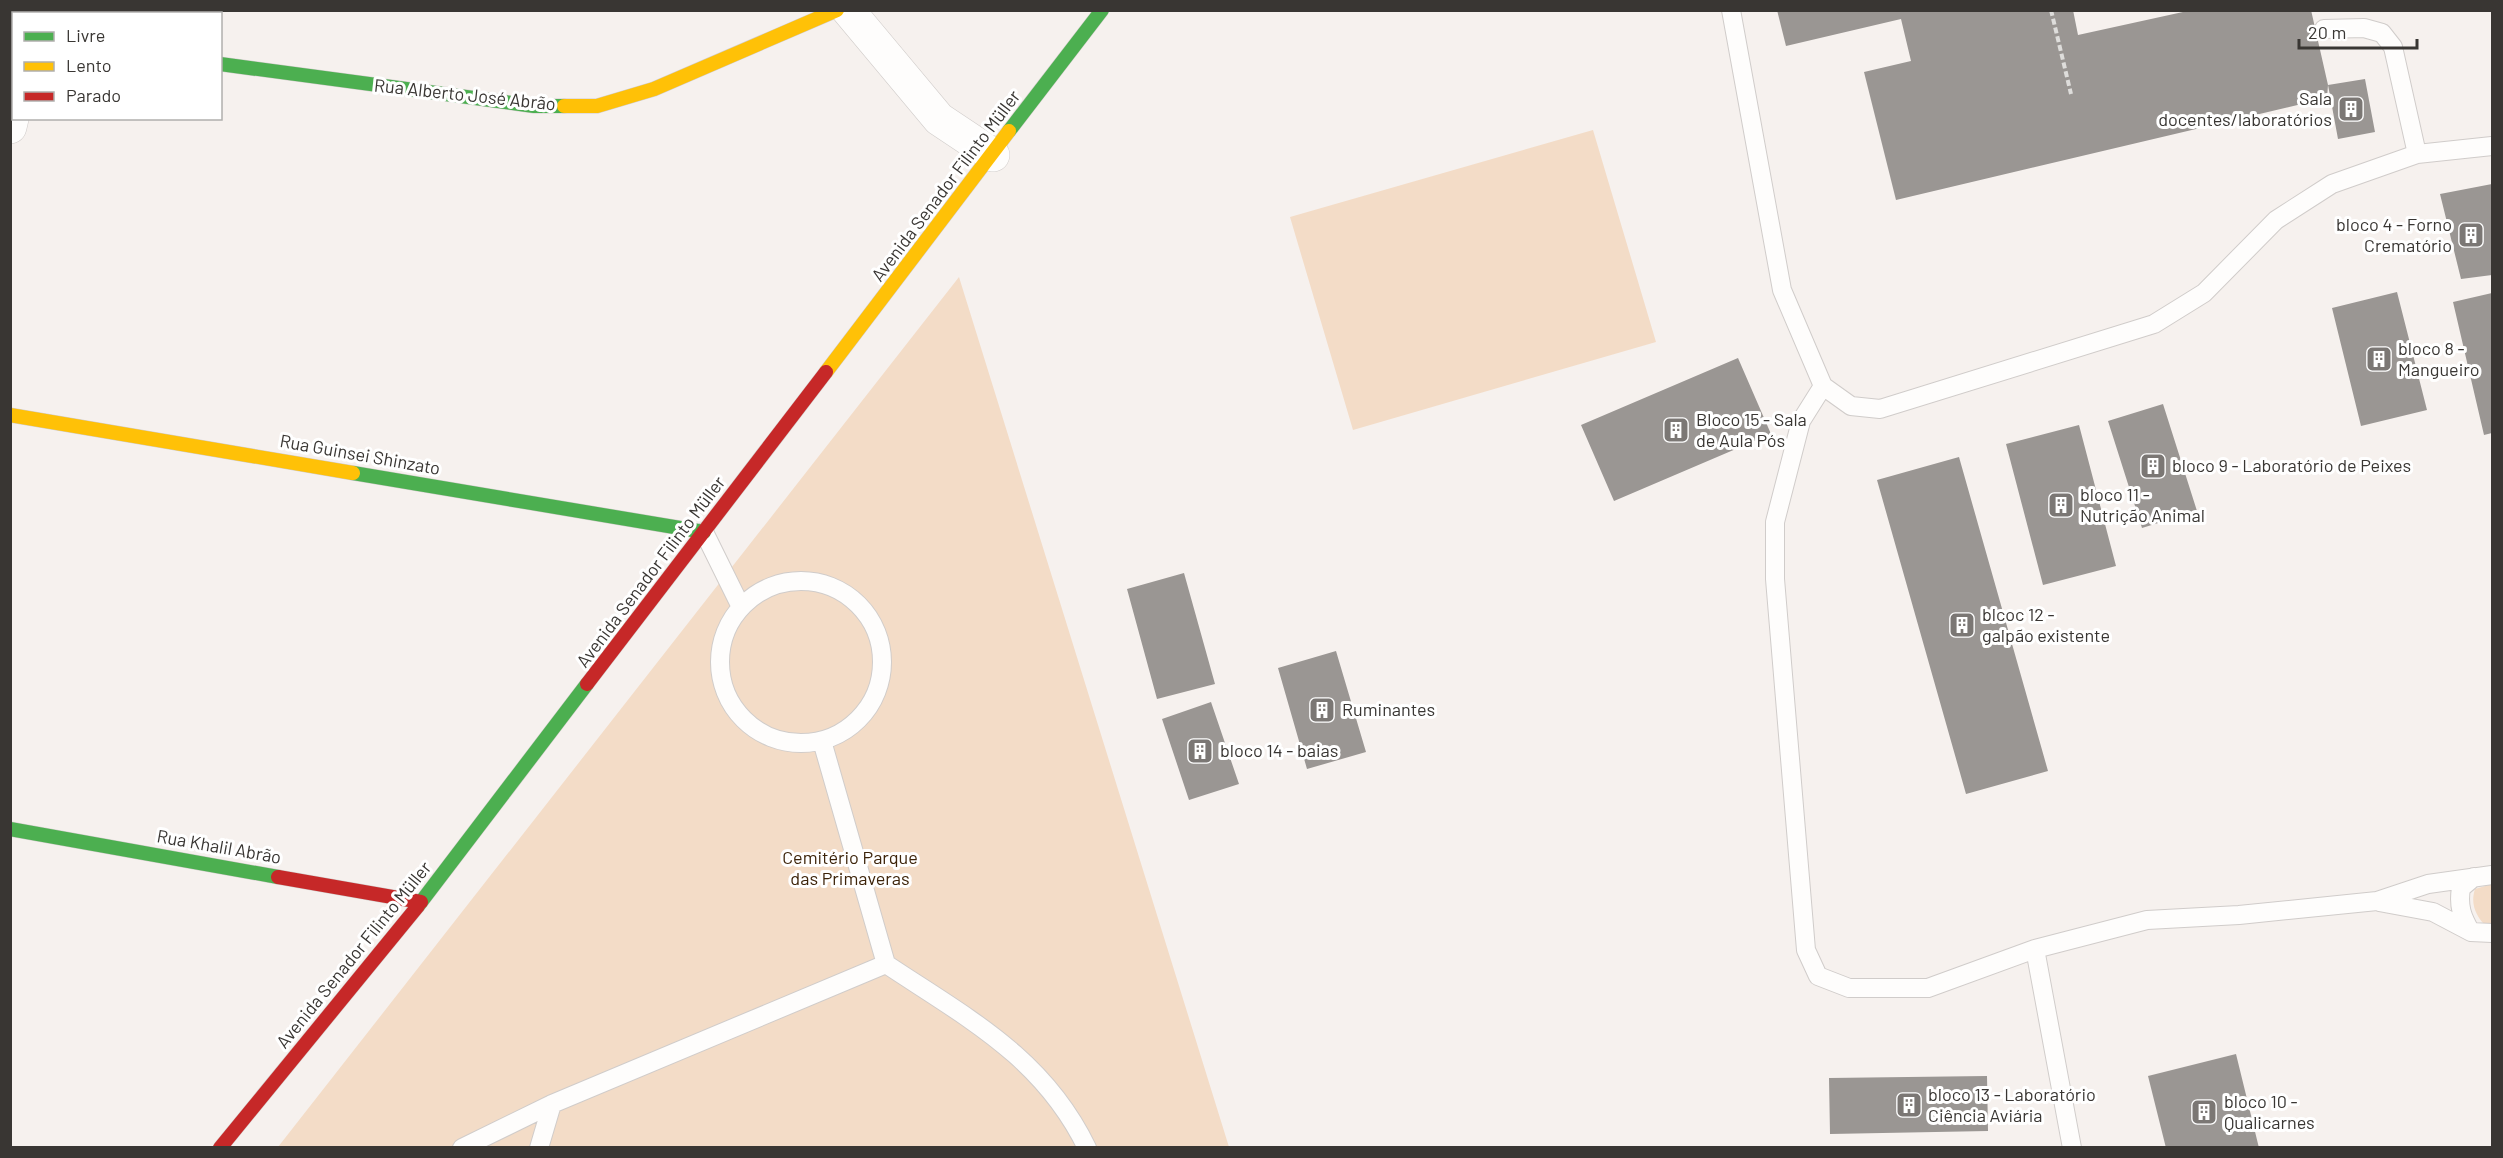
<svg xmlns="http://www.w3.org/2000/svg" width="2503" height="1158" viewBox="0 0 2503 1158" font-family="Barlow,sans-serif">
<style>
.green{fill:#f3dcc7}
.building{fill:#9a9693}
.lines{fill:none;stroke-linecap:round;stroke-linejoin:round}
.lane-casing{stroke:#d0ccca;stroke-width:20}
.street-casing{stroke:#d0ccca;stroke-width:34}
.fast-casing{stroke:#d0ccca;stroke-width:15}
.slow-casing{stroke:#d0ccca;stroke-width:15}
.jam-casing{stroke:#d0ccca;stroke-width:15}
.path{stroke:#dedddb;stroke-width:4;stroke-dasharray:6 3;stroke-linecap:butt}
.lane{stroke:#fefdfc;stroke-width:18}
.street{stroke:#fefdfc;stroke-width:33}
.fast{stroke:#4caf50;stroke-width:14}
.slow{stroke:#ffc107;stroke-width:14}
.jam{stroke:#c62828;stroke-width:14}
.labels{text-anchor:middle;stroke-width:6;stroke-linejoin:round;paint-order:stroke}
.street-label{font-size:18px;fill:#393633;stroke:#fff}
.poi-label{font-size:18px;fill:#393633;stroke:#fff;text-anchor:start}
.park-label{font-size:18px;fill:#3d240a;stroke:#fff}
</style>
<rect width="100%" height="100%" fill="#f6f1ee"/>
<path class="green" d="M1593,130l63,212 -303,88 -63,-213z
M959,277l270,870h-951z
M2492,884v43h-5c-11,-10 -17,-23 -12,-38z"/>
<path class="building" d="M1777,10h296l5,25 114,-25h119l17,75 -1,13 -431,102 -32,-128 47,-11 -10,-42 -115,27z
M2365,79l10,53 -37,7 -10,-54z
M2492,184v91l-31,4 -21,-85z
M2397,292l30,118 -66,16 -29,-118z
M2492,293v140l-8,2 -31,-133z
M1738,358l33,76 -157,67 -33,-76z
M2163,404l34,107 -55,17 -34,-107z
M2079,425l37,141 -73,19 -37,-141z
M1959,457l89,314 -82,23 -89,-314z
M1184,573l31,111 -58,15 -30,-110z
M1336,651l30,101 -59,17 -29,-101z
M1211,702l28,82 -50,16 -27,-81z
M2236,1054l23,94h-93l-18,-72z
M1987,1076l1,55 -158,3 -1,-56z"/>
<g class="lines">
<g class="lane-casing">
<path id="lane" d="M1731,10l51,280 41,96 28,20 29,3 274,-85 50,-31 72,-73 56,-36 85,-30 75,-8
M2324,29l40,-1 18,5 11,14 24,107
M1823,386l-22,35 -26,101v57l31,371 12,26 31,12h79l107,-39 112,-29 92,-5 138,-14 51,-17 64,-9
M704,532l37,75
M720 662a81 81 0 1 1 162 0a81 81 0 1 1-162 0Z
M2379,902l54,10 38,20 21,1
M2471,932c-9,-15 -13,-26 -10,-44l13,-11
M2035,949l37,199
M886,964c81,54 157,93 201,184
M462,1148l90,-44 334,-140 -64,-223
M539,1148l13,-44"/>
</g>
<g class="street-casing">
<path id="street" d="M848,10l91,109 54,36
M31,14l1,-4
M10,35h4
M10,127l4,-17"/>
</g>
<g class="fast-casing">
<path id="fast" d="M220,64l314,42h30
M1009,131l93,-121
M353,473l351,59
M10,829l268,48
M418,906l169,-222"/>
</g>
<g class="slow-casing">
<path id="slow" d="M564,106h33l57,-17 183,-79
M826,372l183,-241
M10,415l343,58"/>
</g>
<g class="jam-casing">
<path id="jam" d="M587,684l239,-312
M278,877l143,25
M220,1148l198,-242"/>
</g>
<path class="path" d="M2051,10l20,84"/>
<use href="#lane" class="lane"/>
<use href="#street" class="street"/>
<use href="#fast" class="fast"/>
<use href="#slow" class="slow"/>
<use href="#jam" class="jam"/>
</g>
<defs>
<g id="building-square" transform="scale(1.35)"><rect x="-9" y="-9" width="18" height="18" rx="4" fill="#7b7774" stroke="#fff"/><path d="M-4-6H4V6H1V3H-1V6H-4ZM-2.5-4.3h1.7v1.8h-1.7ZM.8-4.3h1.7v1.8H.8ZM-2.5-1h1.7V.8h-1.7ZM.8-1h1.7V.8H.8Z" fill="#fff"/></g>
</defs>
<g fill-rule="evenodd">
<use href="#building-square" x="2351" y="109"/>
<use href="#building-square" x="2471" y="235"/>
<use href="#building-square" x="2379" y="359"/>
<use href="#building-square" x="1676" y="430"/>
<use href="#building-square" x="2153" y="466"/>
<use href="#building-square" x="2061" y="505"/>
<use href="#building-square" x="1962" y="625"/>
<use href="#building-square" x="1322" y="710"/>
<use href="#building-square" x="1200" y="751"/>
<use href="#building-square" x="1909" y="1105"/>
<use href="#building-square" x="2204" y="1112"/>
</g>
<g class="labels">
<g class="street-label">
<text transform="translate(465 95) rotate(6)" y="6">Rua Alberto José Abrão</text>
<text transform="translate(946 186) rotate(-53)" y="6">Avenida Senador Filinto Müller</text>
<text transform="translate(360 455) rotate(10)" y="6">Rua Guinsei Shinzato</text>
<text transform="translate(651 572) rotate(-53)" y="6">Avenida Senador Filinto Müller</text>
<text transform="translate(219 847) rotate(10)" y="6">Rua Khalil Abrão</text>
<text transform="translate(354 955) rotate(-51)" y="6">Avenida Senador Filinto Müller</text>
</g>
<g class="poi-label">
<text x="2332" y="105" text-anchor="end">Sala<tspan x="2332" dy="21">docentes/laboratórios</tspan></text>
<text x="2452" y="231" text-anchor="end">bloco 4 - Forno<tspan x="2452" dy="21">Crematório</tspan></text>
<text x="2398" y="355">bloco 8 -<tspan x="2398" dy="21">Mangueiro</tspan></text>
<text x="1696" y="426">Bloco 15 - Sala<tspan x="1696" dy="21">de Aula Pós</tspan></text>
<text x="2172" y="472">bloco 9 - Laboratório de Peixes</text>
<text x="2080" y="501">bloco 11 -<tspan x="2080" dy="21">Nutrição Animal</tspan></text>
<text x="1982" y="621">blcoc 12 -<tspan x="1982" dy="21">galpão existente</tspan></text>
<text x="1342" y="716">Ruminantes</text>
<text x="1220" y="757">bloco 14 - baias</text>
<text x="1928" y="1101">bloco 13 - Laboratório<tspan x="1928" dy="21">Ciência Aviária</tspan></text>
<text x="2224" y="1108">bloco 10 -<tspan x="2224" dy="21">Qualicarnes</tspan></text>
</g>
<g class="park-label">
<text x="850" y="864">Cemitério Parque<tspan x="850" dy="21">das Primaveras</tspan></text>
</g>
</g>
<rect width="2503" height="1158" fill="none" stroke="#393633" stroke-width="24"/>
<rect x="12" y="12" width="210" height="108" fill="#ffffff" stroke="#b0afad" stroke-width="1.5"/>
<rect x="24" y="32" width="30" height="9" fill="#4caf50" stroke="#b0afad" stroke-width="1.5"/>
<text x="66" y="42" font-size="18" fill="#393633">Livre</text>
<rect x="24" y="62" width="30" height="9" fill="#ffc107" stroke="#b0afad" stroke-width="1.5"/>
<text x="66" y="72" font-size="18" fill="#393633">Lento</text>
<rect x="24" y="92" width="30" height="9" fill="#c62828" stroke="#b0afad" stroke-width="1.5"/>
<text x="66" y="102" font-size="18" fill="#393633">Parado</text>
<path d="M2299 39v9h118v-9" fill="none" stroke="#393633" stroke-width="3"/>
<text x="2308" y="39" font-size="18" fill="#393633" stroke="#ffffff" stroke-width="4.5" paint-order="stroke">20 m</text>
</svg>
